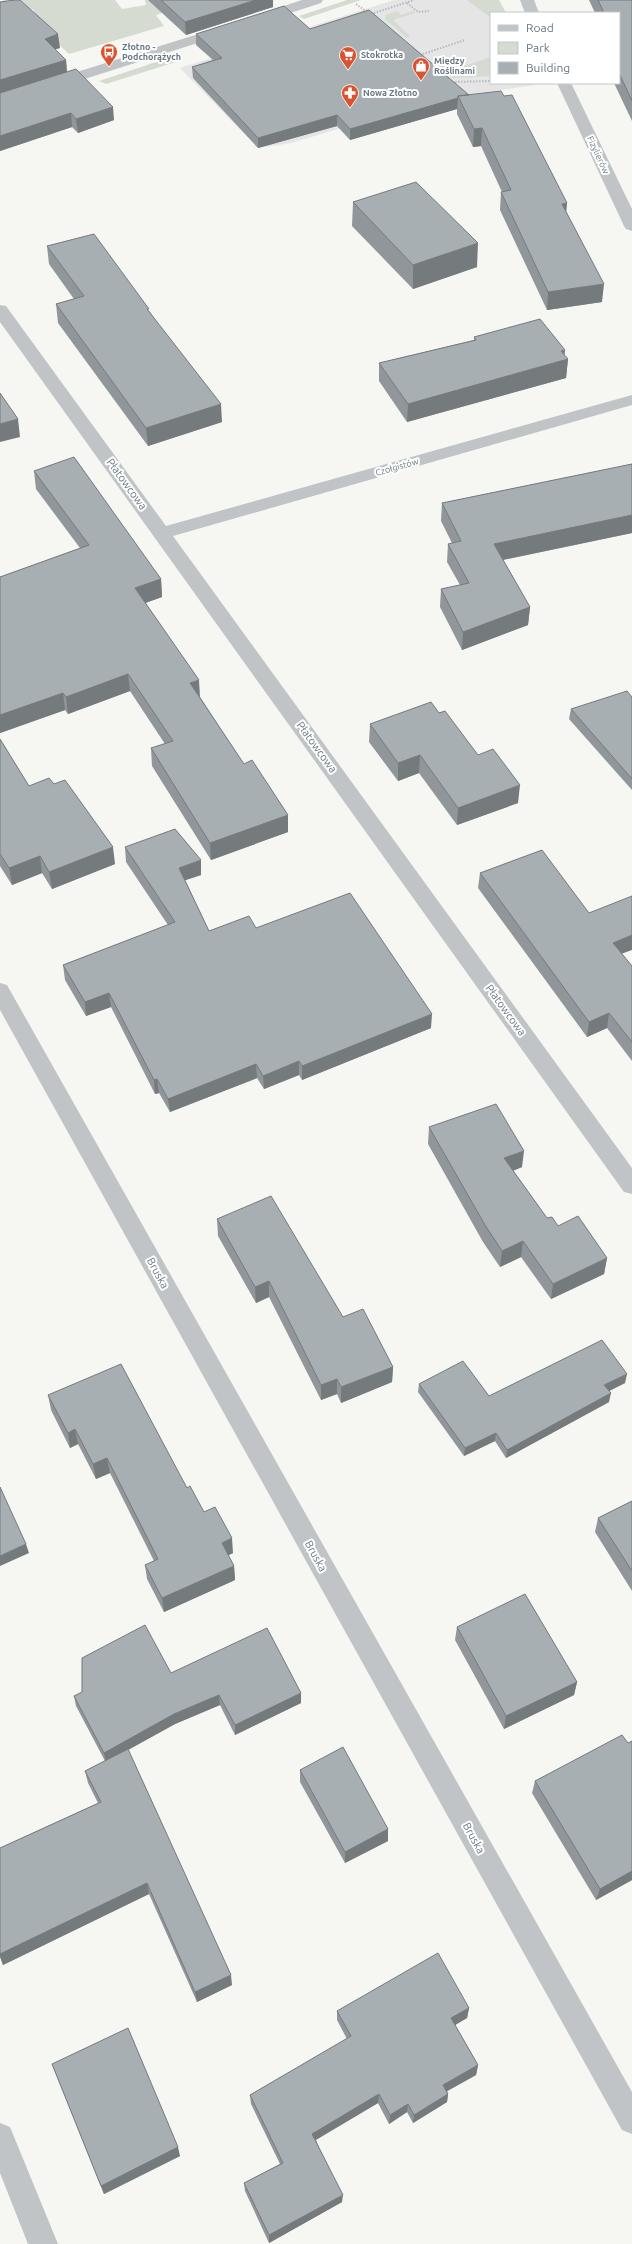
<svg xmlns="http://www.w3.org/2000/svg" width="632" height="2244" viewBox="0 0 632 2244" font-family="Ubuntu,sans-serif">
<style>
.built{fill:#e4e5e4}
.green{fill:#d6dbd2}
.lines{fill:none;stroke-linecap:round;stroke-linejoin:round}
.path{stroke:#b8bbbd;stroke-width:2;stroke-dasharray:1.5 1.5;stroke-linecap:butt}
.minor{fill:#c0c4c7;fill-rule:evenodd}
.tertiary{fill:#c0c4c7;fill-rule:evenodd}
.wall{fill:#90969a}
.shaded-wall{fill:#757a7d}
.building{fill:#a7afb3;stroke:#757a7d}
.labels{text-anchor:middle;stroke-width:4;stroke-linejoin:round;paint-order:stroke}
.far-poi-label{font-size:9px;font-weight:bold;fill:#677782;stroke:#fff;text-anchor:start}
.far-street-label{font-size:9px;fill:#677782;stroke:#fff}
.street-label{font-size:11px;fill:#677782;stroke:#fff}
</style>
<rect width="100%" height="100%" fill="#f6f6f3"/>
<path class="built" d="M394,0h104l-7,13v70h43l1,2 -96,14 -148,44 -33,5 -78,-80z"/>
<path class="green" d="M3,0h112l7,9 24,-4 -1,-5h58l-47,15 8,11 -95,28 -27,-25 -9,-20 -21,4z
M347,0h14l-57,19 -5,-3z
M467,0h32l7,13h-15v5z
M397,11l4,4 12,-4 2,2 -22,7 17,16 -3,2 -22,-19 1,-4z
M171,57l5,5 -70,22 -7,-3z
M491,57v19l-38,2 -20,-17 4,-1 12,11z"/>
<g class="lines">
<path class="path" d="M407,3l11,9 11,-1
M356,4l11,8
M371,14l43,-14
M420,55l45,-15
M452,82l39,-1"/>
<path class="minor" d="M0,305l6,1 160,220 466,-131v10l-459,131 459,632v26l-8,-2 -624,-870z
M0,983l7,2 625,1107v42l-10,-4 -622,-1120z
M0,2123l10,4 48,117h-30l-28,-71z"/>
<path class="tertiary" d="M302,0h21l-2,3 -58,19h-10l-2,-3 2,-3z
M520,0h14l5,13h-14z
M224,26l5,1 2,3 -2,3 -229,73v-10z
M557,83h14l61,126v22l-6,-2 -2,-3z"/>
</g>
<path class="wall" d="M148,0h125v7l-87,28z
M589,0h43v121l-18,-38h5v-70h-24z
M0,2l60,46 -5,1 11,11 1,12 47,48 -36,13 -6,-6 -72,24z
M369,10l198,193 -1,9 36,90 -55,8 -47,-100 1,-18h1l-21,-46 -8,1 -16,-33v-5l-107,31 -13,-14 -79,22 -65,-70 -1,-11 21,-7 -17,-15v-11l114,-5z
M353,202l124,65 -64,22 -61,-63z
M47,246l103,66 72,110 -74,24 -90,-123 -2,-19 18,-5 -25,-35z
M474,337l94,22 -2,19 -159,44 -28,-41v-18l95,-23z
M632,464v69l-129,27 27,47 -2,18 -66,25 -22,-43 1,-18 19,-4 -13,-23 1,-18 4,-1 -11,-22 1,-18z
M34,471l127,108 1,18 -17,6 55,94 88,135 -77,28 -59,-94 -1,-18 14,-4 -35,-53 -62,23 -3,-4 -65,23v-156l80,-29 -44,-59z
M632,697v93l-63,-71 2,-10z
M439,713l39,42 40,48 -61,22 -38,-52 -21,8 -29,-39 1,-18z
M0,739l29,47 25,-2 61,80 -63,25 -10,-16 -30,12 -12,-19z
M125,847l76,28 -16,5 24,51 47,-3 175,100 -129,52 -3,-5 -35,14 -7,-11 -87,34 -11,-19 -4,1 -44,-87 -25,9 -21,-36 -2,-15 105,-40 -42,-63z
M480,873l109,40 43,53v95l-25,-33 -20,9 -109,-149z
M429,1127l93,40 -9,4 34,47 60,40 -3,16 -53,25 -30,-42 -21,10 -17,-25 -55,-98z
M217,1219l126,98 50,50 -1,15 -51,21 -4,-9 -16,6 -52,-103 -13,6 -38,-67z
M625,1383l-16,8v11l-103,56 -11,-17 -31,15 -46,-64 1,-8 70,12z
M48,1395l139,93 46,65 -5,2 6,11 1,14 -71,32 -17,-33 -2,-14 9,-4 -44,-88 -14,6 -18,-35 -8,4 -19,-38z
M632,1501v90l-37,-59 3,-14z
M457,1627l120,55 -3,13 -70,34 -49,-89z
M171,1673l130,30 -66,32 -15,-30 -45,19 -47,26 104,235 -35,17 -48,-108 -146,71 -3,-8v-109l98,-45 -10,-20 -3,-12 20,-10 -29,-55 -2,-10z
M628,1743l4,137 -36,20 -64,-107 3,-12z
M300,1770l88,59v12l-43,22 -45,-81z
M469,2008l-2,10 -12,7 23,40 -2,10 -29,16 1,3 -1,8 -34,21 -6,-11 -18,12 -11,-21 -62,37 26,62 -73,41 -24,-52 -1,-8 36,-19 -29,-60 -1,-9 97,-56 -10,-19v-9z
M52,2064l128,92 -76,38z"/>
<path class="shaded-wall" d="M256,0h17v7l-87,28 -1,-13z
M58,34l2,14 -14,4 -1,-13z
M66,60l1,13 -67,21v-14z
M458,98l-1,11 -107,31v-11z
M113,107l1,13 -36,13 -2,-14z
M71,113l1,14 -72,24v-15z
M337,115v11l-79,22v-10z
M482,128l-1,18 -8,1 1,-18z
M567,203l-2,19 -3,-18z
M478,243l-1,24 -64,22v-24z
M604,284l-2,18 -55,8 1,-18z
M565,350l-1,10 4,-1 -2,19 -159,44 1,-18z
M221,404l1,18 -74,24 -2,-18z
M18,419l2,18 -20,5v-18z
M632,515v18l-140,29 2,-18z
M161,579l1,18 -25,9 -2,-18z
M530,607l-2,18 -66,25 1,-18z
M128,674l2,17 -62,23 -2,-17z
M199,680l1,17 -10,-14z
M63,693l2,17 -65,23v-18z
M420,755l-1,18 -21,8v-18z
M520,785l-2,18 -61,22 1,-17z
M288,815v17l-77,28 -1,-17z
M113,847l2,17 -63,25 -3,-17z
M40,856l2,17 -30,12 -3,-17z
M201,860v15l-21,7 -1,-14z
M632,935v15l-22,8 3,-15z
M109,993l2,14 -25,9 -1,-14z
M609,1013l-2,15 -20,9 2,-15z
M432,1014l-1,14 -129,52v-14z
M299,1061v14l-35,14 -1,-13z
M256,1064l1,14 -87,34 -2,-13z
M157,1079l2,14 -4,1 -1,-14z
M524,1151l-2,16 -20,8 2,-17z
M523,1241l-2,16 -21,10 2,-16z
M607,1258l-3,16 -53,25 2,-15z
M269,1281v16l-13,6 -1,-16z
M393,1367l-1,15 -51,21v-16z
M627,1374l-2,9 -22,11 1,-9z
M337,1379v15l-16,6v-15z
M611,1393l-2,9 -103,56 1,-8z
M75,1429l3,15 -8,4 -2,-15z
M496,1433l-1,8 -31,15 1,-8z
M107,1458l3,15 -14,6 -3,-15z
M232,1538l1,15 -10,5 -1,-15z
M26,1544l3,9 -29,13v-10z
M234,1566l1,14 -71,32 -2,-14z
M577,1682l-3,13 -70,34 2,-13z
M301,1693v10l-66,32v-10z
M219,1695l1,10 -45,19 -69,38 -2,-9 70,-39z
M388,1829v12l-43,22v-11z
M632,1871v9l-36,20 4,-11z
M147,1883l2,11 -146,71 -3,-9v-2z
M231,1975l1,10 -35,17 -2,-10z
M469,2008l-2,10 -17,10 1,-10z
M478,2065l-2,10 -34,19 1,-9z
M379,2094l-1,9 -66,39v-8z
M448,2094l-1,8 -34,21 1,-8z
M408,2104l-1,8 -18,12 1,-9z
M178,2147l2,9 -76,38 -3,-8z
M343,2195l-1,7 -73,41v-8z"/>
<path class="building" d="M15,0h5l38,34 -13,5 21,21 -66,20v-78z
M161,0h95l-71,22z
M598,0h34v101l-13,-28v-60h-15z
M284,6l26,23 59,-19 100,85 -11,1v2l-108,31 -13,-14 -79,23 -66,-71 30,-9 -26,-24z
M76,69l37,38 -37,12 -5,-6 -71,23v-43z
M501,91l3,5 8,-1 55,108 -5,1 42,80 -56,8 -47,-100 10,-2 -29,-62 -8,1 -16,-33z
M416,182l62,61 -65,22 -60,-63z
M94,234l55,75h-2l74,95 -75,24 -90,-124 28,-8 -37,-50z
M540,319l25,31 -4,1 7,8 -160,45 -29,-41 97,-23 -2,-3z
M0,393l18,26 -18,5z
M74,457l87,122 -26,9 64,92 -9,3 54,81 8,-4 36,55 -78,28 -59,-95 22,-7 -45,-67 -62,23 -3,-4 -63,22v-138l89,-32 -55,-74z
M632,464v51l-138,29 36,63 -67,25 -22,-43 28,-6 -21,-39 13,-3 -19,-38z
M627,691l5,6v82l-61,-70z
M431,702l8,11 6,-2 33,44 15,-6 27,36 -62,23 -38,-53 -22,8 -28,-39z
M0,739l29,47 20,-8 5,6 11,-4 48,67 -64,25 -9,-16 -31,12 -9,-14z
M175,829l26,31 -22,8 30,63 40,-15 7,12 94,-35 82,121 -130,52 -3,-5 -36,15 -7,-12 -88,35 -11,-20 -3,1 -45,-87 -24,9 -22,-37 112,-43 -50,-75z
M542,850l47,63 43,-17v39l-19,8 19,23v76l-23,-29 -20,9 -109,-149z
M496,1104l28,47 -20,7 43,60 5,-1 6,9 20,-10 29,42 -54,26 -30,-43 -21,10 -17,-26 -56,-98z
M271,1196l72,121 20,-8 30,58 -52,20 -4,-8 -16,6 -52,-104 -14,6 -38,-68z
M602,1340l25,34 -23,11 7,8 -104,57 -11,-17 -31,15 -46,-64 44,-23 26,35z
M121,1364l66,124 3,-2 14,26 11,-5 17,31 -10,5 12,23 -72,32 -17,-33 13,-6 -51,-101 -14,6 -18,-35 -7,4 -20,-38z
M0,1487l26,57 -26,12z
M632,1501v70l-34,-53z
M525,1594l52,88 -71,34 -49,-89z
M145,1625l26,48 96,-45 34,65 -66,32 -16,-30 -45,19 -70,39 -30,-57 8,-4v-34z
M622,1735l6,8 4,-2v130l-32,18 -65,-108z
M343,1747l45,82 -43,23 -45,-82z
M128,1749l103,226 -36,17 -48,-109 -147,71v-106l101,-46 -16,-31z
M438,1953l31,55 -18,10 27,47 -35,20 5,9 -34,21 -6,-11 -18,11 -11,-21 -67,40 31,61 -74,40 -25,-52 39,-20 -33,-68 101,-59 -14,-25z
M128,2028l50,119 -77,39 -49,-122z"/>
<defs>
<g id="bus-pin" transform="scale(0.9)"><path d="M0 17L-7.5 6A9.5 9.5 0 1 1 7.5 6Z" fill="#d85431" stroke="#fff"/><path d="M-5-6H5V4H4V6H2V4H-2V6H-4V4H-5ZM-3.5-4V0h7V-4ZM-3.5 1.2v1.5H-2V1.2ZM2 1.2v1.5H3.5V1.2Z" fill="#fff"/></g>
<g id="supermarket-pin" transform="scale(0.9)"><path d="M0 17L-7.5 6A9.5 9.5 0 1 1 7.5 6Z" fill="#d85431" stroke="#fff"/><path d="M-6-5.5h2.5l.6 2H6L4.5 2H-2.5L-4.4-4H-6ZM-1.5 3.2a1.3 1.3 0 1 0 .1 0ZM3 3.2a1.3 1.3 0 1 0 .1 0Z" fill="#fff"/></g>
<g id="shop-pin" transform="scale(0.9)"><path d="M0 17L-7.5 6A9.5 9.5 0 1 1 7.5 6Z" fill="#d85431" stroke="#fff"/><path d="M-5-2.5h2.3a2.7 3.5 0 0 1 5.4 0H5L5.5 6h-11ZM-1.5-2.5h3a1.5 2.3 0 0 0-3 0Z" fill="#fff"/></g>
<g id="pharmacy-pin" transform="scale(0.9)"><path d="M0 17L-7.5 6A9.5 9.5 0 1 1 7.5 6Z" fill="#d85431" stroke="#fff"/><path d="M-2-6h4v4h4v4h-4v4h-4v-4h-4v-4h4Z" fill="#fff"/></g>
</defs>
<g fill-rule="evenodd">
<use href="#bus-pin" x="109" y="52"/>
<use href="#supermarket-pin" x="348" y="55"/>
<use href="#shop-pin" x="421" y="66"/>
<use href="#pharmacy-pin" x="350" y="93"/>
</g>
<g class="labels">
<g class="far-poi-label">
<text x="122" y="50">Złotno -<tspan x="122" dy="10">Podchorążych</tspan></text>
<text x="361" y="58">Stokrotka</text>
<text x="434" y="64">Między<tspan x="434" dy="10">Roślinami</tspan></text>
<text x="363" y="96">Nowa Złotno</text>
</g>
<g class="far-street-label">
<text transform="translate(598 155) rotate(65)" y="3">Fizylierów</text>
<text transform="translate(397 467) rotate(-16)" y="3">Czołgistów</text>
</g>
<g class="street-label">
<text transform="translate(127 484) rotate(54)" y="4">Płatowcowa</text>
<text transform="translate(317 747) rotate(54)" y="4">Płatowcowa</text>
<text transform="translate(506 1010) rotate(54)" y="4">Płatowcowa</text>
<text transform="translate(158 1273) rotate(61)" y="4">Bruska</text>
<text transform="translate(316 1556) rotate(61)" y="4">Bruska</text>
<text transform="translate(474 1838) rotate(61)" y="4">Bruska</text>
</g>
</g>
<rect x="490" y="12" width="130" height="72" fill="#ffffff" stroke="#c2c9cd"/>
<rect x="498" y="25" width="20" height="6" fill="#c0c4c7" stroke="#c2c9cd"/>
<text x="526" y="32" font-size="12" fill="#677782">Road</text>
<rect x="498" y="42" width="20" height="12" fill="#d6dbd2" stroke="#c2c9cd"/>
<text x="526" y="52" font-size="12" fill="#677782">Park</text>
<rect x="498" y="62" width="20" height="12" fill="#a7afb3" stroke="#c2c9cd"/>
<text x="526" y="72" font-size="12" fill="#677782">Building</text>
</svg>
